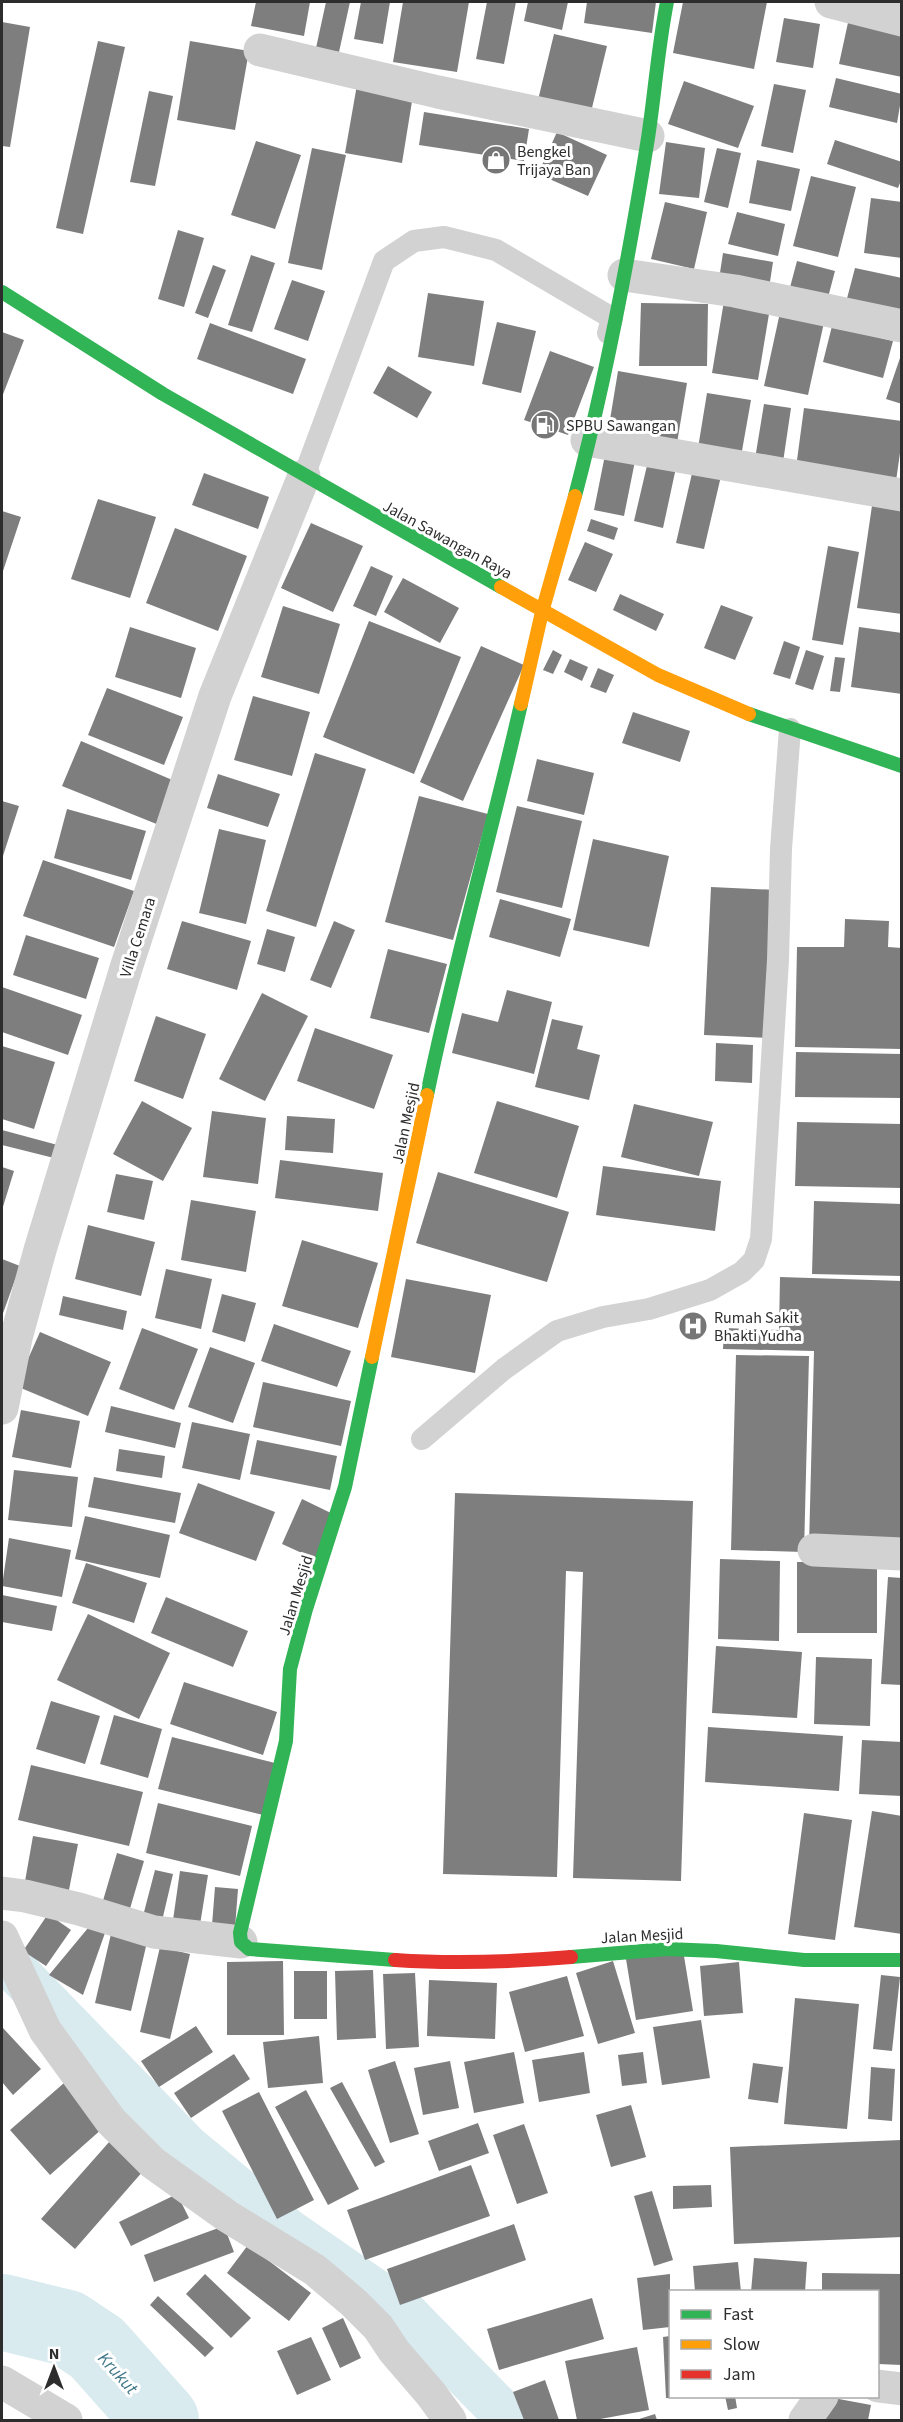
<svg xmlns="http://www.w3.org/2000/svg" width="903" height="2422" viewBox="0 0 903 2422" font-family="'Source Sans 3',sans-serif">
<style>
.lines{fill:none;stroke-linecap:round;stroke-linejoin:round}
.canal{stroke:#d9ebef;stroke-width:45}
.river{stroke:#d9ebef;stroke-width:76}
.building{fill:#7e7e7e}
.lane{stroke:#d2d2d2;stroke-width:22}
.street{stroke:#d2d2d2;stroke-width:33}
.fast{stroke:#30b455;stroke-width:14}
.slow{stroke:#ff9f0a;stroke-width:14}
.jam{stroke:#e5322d;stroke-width:14}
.labels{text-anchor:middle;stroke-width:6;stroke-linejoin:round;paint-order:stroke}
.poi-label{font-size:16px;fill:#2d2d2d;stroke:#fff;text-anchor:start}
.street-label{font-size:16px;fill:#2d2d2d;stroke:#fff}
.water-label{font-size:18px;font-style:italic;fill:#427989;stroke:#fff}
</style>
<rect width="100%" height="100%" fill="#fff"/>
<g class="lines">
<path class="canal" d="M10,1965l177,182 101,84 114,79 94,96 8,14"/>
<path class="river" d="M2,2312l65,16 30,20 64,72"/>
</g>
<path class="building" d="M256,2h54l-6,34 -53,-10z
M326,2h24l-11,50 -23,-4z
M361,2h29l-7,42 -29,-5z
M403,2h66l-12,70 -64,-10z
M487,2h29l-12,62 -28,-5z
M528,2h40l-6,28 -38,-9z
M587,2h69l-4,31 -68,-10z
M683,2h84l-13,67 -81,-16z
M784,18l36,6 -7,44 -37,-6z
M849,18l53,11v48l-63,-13z
M2,22l28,5 -20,120 -8,-1z
M554,34l53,12 -16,66 -53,-12z
M98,41l27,6 -42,187 -27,-6z
M190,41l59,10 -14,79 -58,-10z
M836,78l66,16 -5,29 -68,-16z
M358,79l56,10 -12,74 -57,-10z
M684,81l70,25 -16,42 -70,-24z
M774,84l32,6 -13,63 -32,-7z
M149,91l24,5 -18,90 -25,-4z
M424,112l105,17 -5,32 -105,-16z
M557,132l50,23 -19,41 -50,-22z
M835,140l67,22v16l-4,10 -71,-24z
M256,141l45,14 -26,74 -44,-14z
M666,142l39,6 -6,50 -40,-4z
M312,148l34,7 -24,115 -34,-7z
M717,148l24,5 -13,55 -24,-6z
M757,160l43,9 -9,42 -42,-8z
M811,176l45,11 -18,70 -45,-11z
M871,198l31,4v56l-38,-5z
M665,202l42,10 -13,57 -43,-10z
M737,212l48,12 -7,32 -50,-12z
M178,230l26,8 -20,69 -26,-8z
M723,253l50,9 -5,33 -50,-9z
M251,255l24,8 -23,69 -24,-7z
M797,261l38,10 -9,34 -38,-10z
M213,265l13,5 -18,48 -13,-5z
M855,268l47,10v30l-3,11 -54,-13z
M292,280l33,11 -17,50 -34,-12z
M428,293l56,8 -10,65 -56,-9z
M724,301l46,7 -12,72 -46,-7z
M641,303l67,1 -1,62h-68z
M781,308l44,10 -17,77 -44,-9z
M497,322l39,9 -15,62 -39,-9z
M210,323l96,36 -13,35 -96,-35z
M832,326l61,15 -10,37 -60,-16z
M2,332l22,8 -22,57z
M550,351l44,16 -26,68 -44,-15z
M901,355h1v49l-16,-5z
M388,366l44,26 -15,26 -44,-25z
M618,371l69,12 -10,60 -69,-11z
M707,393l44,7 -11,62 -43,-8z
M764,404l27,4 -9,61 -28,-4z
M804,408l98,13v18l-7,49 -100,-13z
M605,455l30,6 -11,55 -30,-6z
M649,457l28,6 -14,65 -29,-7z
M693,469l28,7 -17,73 -28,-6z
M204,473l65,24 -11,32 -66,-24z
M98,499l58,18 -26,81 -59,-19z
M873,499l29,4v111l-45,-6z
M2,511l19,6 -19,57z
M591,519l27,9 -4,12 -27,-9z
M311,523l52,23 -30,66 -52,-24z
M175,528l72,28 -29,75 -72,-28z
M585,542l28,12 -17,38 -28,-12z
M828,546l31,6 -16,93 -31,-5z
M371,566l22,10 -17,40 -23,-10z
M403,578l56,30 -19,35 -56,-31z
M620,594l44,20 -8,17 -43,-21z
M721,605l32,12 -18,43 -31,-12z
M283,606l57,18 -21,70 -58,-17z
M369,621l92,36 -47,117 -91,-37z
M130,627l66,21 -15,50 -66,-21z
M859,627l43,6v61l-51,-7z
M784,641l16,6 -10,32 -17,-5z
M481,646l43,19 -61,136 -43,-19z
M553,650l9,5 -9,19 -10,-4z
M806,650l18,6 -11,34 -18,-6z
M835,657l10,1 -5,34 -10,-1z
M570,659l18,8 -6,14 -18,-9z
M598,668l16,7 -8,18 -16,-6z
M107,688l76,29 -19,48 -76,-30z
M253,696l57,16 -18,64 -58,-16z
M633,712l57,19 -10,31 -58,-19z
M81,741l96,41 -18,43 -97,-39z
M315,753l51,16 -50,158 -50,-16z
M537,759l57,14 -10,42 -57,-14z
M218,774l62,20 -12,33 -61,-19z
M419,796l69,18 -35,126 -68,-18z
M2,801l17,5 -17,53z
M517,806l65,15 -20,87 -66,-16z
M67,809l79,22 -15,49 -77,-22z
M219,829l47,11 -20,84 -47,-11z
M593,839l76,17 -20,91 -76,-17z
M43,860l91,31 -20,56 -91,-31z
M711,887l65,3 -6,148 -66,-3z
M500,899l71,20 -11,38 -71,-20z
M845,919l44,2 -1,26 14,1v101l-107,-2 2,-100h47z
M182,921l69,20 -14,49 -70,-21z
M334,921l21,9 -24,58 -21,-8z
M267,929l28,8 -10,35 -28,-8z
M26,935l73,23 -13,41 -73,-24z
M388,949l59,15 -18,69 -59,-15z
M2,987l80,28 -14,40 -66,-23z
M507,990l45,12 -18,72 -82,-21 10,-40 36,9z
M262,993l46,23 -43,85 -46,-22z
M156,1016l50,18 -23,65 -49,-18z
M552,1019l31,7 -6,23 23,6 -11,45 -54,-13z
M315,1028l78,27 -19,54 -77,-28z
M716,1043l37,2 -1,38 -37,-2z
M2,1046l53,16 -21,67 -32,-10z
M796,1052l106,2v44l-107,-1z
M142,1101l50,27 -29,53 -50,-27z
M497,1101l82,25 -22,72 -83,-25z
M634,1104l79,18 -14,54 -78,-19z
M212,1111l54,7 -8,66 -55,-7z
M287,1116l48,3 -2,34 -48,-3z
M797,1122l105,2v64l-107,-2z
M2,1130l63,17 -3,13 -60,-15z
M280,1160l103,13 -5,38 -103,-13z
M603,1166l118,15 -6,50 -119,-16z
M2,1167l12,4 -12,39z
M438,1172l131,40 -22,70 -131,-39z
M116,1174l37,7 -9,39 -37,-8z
M191,1200l65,11 -10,61 -65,-12z
M814,1201l88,3v72l-90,-2z
M88,1225l67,17 -14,54 -66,-17z
M302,1240l76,23 -20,65 -76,-22z
M2,1259l18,7 -18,50z
M166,1269l46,10 -11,50 -46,-11z
M780,1277l122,4v267l-93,-2 5,-195 -91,-2 1,-21 55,2z
M406,1279l85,16 -16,78 -84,-16z
M222,1294l34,9 -11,39 -33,-10z
M63,1296l64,15 -4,19 -64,-15z
M274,1324l77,27 -14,36 -76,-26z
M142,1328l56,21 -24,61 -55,-21z
M40,1332l71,30 -23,54 -72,-30z
M210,1347l45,16 -22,60 -45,-16z
M736,1355l73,1 -5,196 -73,-2z
M263,1382l88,19 -10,45 -88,-19z
M111,1406l70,17 -6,25 -70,-16z
M21,1410l59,11 -9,47 -59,-11z
M192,1422l58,12 -10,46 -58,-12z
M257,1440l80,16 -7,34 -80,-16z
M119,1449l46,7 -3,22 -46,-7z
M14,1470l64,7 -6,50 -64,-7z
M94,1477l87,16 -6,30 -87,-16z
M198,1483l77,29 -19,49 -77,-28z
M455,1493l238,8 -12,380 -108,-3 10,-306 -17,-1 -9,306 -114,-3z
M302,1499l33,16 -20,44 -33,-15z
M85,1516l85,19 -10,43 -85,-19z
M9,1538l62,12 -9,47 -60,-11z
M720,1559l60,2 -1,80 -61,-2z
M797,1562h80v71h-80z
M86,1563l61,20 -13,40 -62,-20z
M888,1577l14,1v107l-21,-1z
M2,1595l55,11 -5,25 -50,-9z
M166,1597l82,34 -15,36 -82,-34z
M88,1614l82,39 -31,66 -82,-39z
M716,1646l86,6 -5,66 -85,-5z
M816,1657l56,2 -2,67 -56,-2z
M184,1682l93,30 -14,43 -93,-31z
M51,1701l49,15 -15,48 -49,-15z
M114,1715l48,14 -14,49 -48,-14z
M708,1727l135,9 -4,55 -134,-9z
M172,1737l103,26 -12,52 -105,-26z
M862,1740l40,2v54l-43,-2z
M31,1765l112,27 -14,54 -111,-26z
M158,1803l94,23 -12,50 -94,-23z
M872,1811l30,5v118l-48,-7z
M804,1813l48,7 -17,120 -47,-6z
M33,1836l45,8 -10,51 -44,-8z
M117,1853l27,8 -15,51 -27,-8z
M155,1870l18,4 -11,47 -19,-5z
M180,1871l28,4 -9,56 -27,-4z
M215,1887l23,2 -3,39 -23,-3z
M48,1914l23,16 -25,36 -23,-15z
M88,1928l17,5 -22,62 -34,-20z
M111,1934l36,8 -16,69 -36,-8z
M160,1947l30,7 -20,85 -30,-7z
M683,1950l10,61 -57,9 -10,-61z
M283,1961l1,74h-57v-73z
M613,1961l22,72 -37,11 -22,-71z
M739,1962l4,51 -39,3 -4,-50z
M373,1970l3,68 -39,2 -2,-69z
M294,1971h33v48h-33z
M415,1973l4,74 -33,2 -3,-75z
M881,1975l19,2 -8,74 -19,-2z
M567,1976l17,60 -59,16 -16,-60z
M429,1980l68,3 -2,56 -68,-3z
M795,1998l64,6 -12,125 -63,-5z
M701,2020l9,58 -48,7 -9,-58z
M196,2026l17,26 -54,35 -18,-26z
M3,2028l38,41 -28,26 -11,-13z
M319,2036l4,47 -55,5 -5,-46z
M514,2052l10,51 -50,10 -10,-51z
M584,2052l6,41 -51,9 -7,-42z
M643,2052l4,31 -25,3 -4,-31z
M234,2054l16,25 -59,39 -17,-25z
M395,2061l24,73 -29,9 -22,-73z
M450,2061l9,47 -36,7 -9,-47z
M753,2063l30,4 -5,36 -30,-4z
M871,2067l24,2 -3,52 -24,-2z
M342,2082l43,80 -10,5 -45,-79z
M64,2083l39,45 -53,47 -40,-45z
M306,2090l53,99 -31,16 -53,-98z
M259,2092l55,108 -37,19 -55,-108z
M631,2105l15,52 -35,10 -15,-52z
M478,2123l11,30 -50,18 -11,-30z
M524,2124l24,69 -31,11 -24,-69z
M901,2140l1,97 -168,7 -4,-97z
M110,2141l34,29 -69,79 -34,-30z
M471,2165l19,51 -125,44 -18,-50z
M711,2185l1,22 -39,2v-23z
M652,2191l21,69 -19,6 -20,-70z
M177,2194l12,24 -58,28 -12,-24z
M514,2224l12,36 -126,45 -13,-36z
M224,2226l10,26 -80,30 -10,-27z
M248,2245l63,48 -22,28 -62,-48z
M754,2258l53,4 -2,30h-54z
M738,2262l3,30h-46l-2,-26z
M822,2273l80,1v91l-24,-1v-72h-56z
M205,2274l46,44 -20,20 -45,-44z
M670,2274v53l-27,3 -6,-52z
M158,2296l56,52 -9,9 -55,-52z
M592,2298l12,41 -105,31 -12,-41z
M343,2318l18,40 -21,10 -18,-40z
M670,2336v62h-4l-3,-61z
M311,2337l20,43 -34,15 -20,-44z
M637,2347l12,63 -54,10h-18l-12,-59z
M545,2380l14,40h-35l-11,-28z
M725,2396h10l2,12 -9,2z
M828,2397l43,8 -3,15h-44z
M655,2414l2,6h-21z"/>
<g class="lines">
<path class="lane" d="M304,476l80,-215 30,-20 30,-4 52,13 116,68 -4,15
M422,1439l82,-70 53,-38 46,-14 46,-8 61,-19 32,-18 12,-12 7,-21 17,-279 3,-111 9,-120"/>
<path class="street" d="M831,2l71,18
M260,50l178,42 210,44
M624,275l111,16 167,35
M587,440l315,55
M2,1408l14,-70 24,-88 87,-285 88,-269 89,-220
M814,1550l88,4
M2,1893l23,3 54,13 75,23 87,10
M2,1937l43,93 66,91 42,42 74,53 88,54 39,33 24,24 16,24 37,43 19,26
M2,2382l64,38
M878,2386l24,3
M805,2420l17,-24"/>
<path class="fast" d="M2,292l161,102 338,193
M575,496c31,-117 54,-239 73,-358 7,-46 10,-91 19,-136
M749,714l153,52
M427,1095c27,-131 64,-260 94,-391
M372,1357l-27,130 -39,122 -16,60 -4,72 -46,192 1,9 8,7 146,11
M571,1957l96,-8 49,2 88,9h98"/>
<path class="slow" d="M501,587l157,88 91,39
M521,704l21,-92 33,-116
M372,1357l55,-262"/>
<path class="jam" d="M395,1960c59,4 117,2 176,-3"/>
</g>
<defs>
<g id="shop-disc" transform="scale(1.5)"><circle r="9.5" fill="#767676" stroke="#fff"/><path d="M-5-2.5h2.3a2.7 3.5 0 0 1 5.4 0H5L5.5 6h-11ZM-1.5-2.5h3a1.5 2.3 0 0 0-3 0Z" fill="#fff"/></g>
<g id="fuel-disc" transform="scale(1.5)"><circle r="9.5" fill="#767676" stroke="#fff"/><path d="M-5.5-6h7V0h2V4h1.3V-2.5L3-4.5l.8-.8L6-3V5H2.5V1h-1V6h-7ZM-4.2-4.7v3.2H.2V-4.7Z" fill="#fff"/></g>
<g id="hospital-disc" transform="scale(1.5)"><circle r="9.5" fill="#767676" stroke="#fff"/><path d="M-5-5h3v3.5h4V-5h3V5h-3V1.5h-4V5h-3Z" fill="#fff"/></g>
</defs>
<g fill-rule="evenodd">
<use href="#shop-disc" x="496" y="160"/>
<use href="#fuel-disc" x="545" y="425"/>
<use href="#hospital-disc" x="693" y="1326"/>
</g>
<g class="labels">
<g class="poi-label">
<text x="517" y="157">Bengkel<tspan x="517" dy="18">Trijaya Ban</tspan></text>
<text x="566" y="431">SPBU Sawangan</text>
<text x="714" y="1323">Rumah Sakit<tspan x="714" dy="18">Bhakti Yudha</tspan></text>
</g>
<g class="street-label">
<text transform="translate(448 539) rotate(29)" y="6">Jalan Sawangan Raya</text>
<text transform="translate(137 937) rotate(-72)" y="6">Villa Cemara</text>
<text transform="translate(405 1123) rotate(-78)" y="6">Jalan Mesjid</text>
<text transform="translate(295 1595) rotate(-73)" y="6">Jalan Mesjid</text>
<text transform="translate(642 1935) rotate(-3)" y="6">Jalan Mesjid</text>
</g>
<g class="water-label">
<text transform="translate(118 2373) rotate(48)" y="6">Krukut</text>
</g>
</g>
<rect width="903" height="2422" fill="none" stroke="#2d2d2d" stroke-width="6"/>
<rect x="669" y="2290" width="210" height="108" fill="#ffffff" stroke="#ababab" stroke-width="1.5"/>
<rect x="681" y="2310" width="30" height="9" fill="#30b455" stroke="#ababab" stroke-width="1.5"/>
<text x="723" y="2320" font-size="18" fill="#2d2d2d">Fast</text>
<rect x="681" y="2340" width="30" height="9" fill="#ff9f0a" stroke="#ababab" stroke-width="1.5"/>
<text x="723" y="2350" font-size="18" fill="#2d2d2d">Slow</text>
<rect x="681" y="2370" width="30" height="9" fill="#e5322d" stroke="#ababab" stroke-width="1.5"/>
<text x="723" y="2380" font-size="18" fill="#2d2d2d">Jam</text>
<g transform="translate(54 2368)" stroke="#ffffff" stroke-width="4.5" paint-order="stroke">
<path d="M0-4.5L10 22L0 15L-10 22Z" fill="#2d2d2d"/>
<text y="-9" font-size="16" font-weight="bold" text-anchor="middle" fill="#2d2d2d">N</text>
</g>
</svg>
